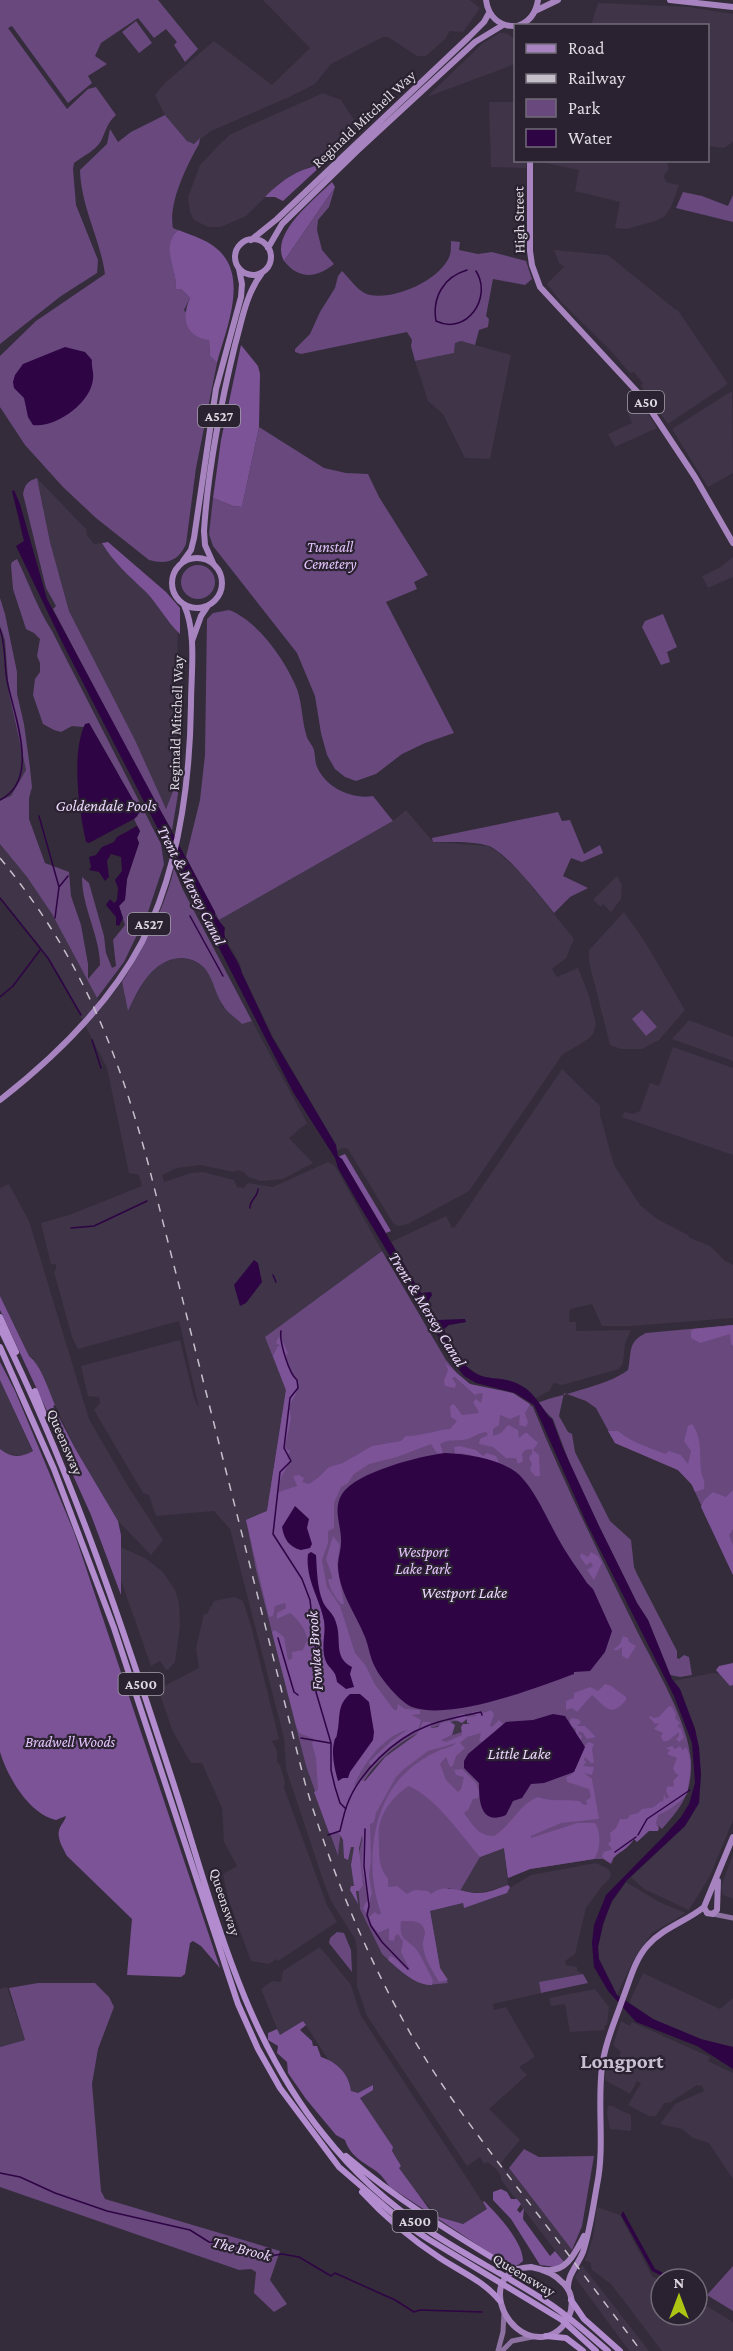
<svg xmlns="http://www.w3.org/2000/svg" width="733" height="2351" viewBox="0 0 733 2351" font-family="'Crimson Pro',serif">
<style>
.built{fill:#3f3448}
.green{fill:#68487d}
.forest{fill:#7b5396}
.water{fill:#2e0444}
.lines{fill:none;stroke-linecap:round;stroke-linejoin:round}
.stream{stroke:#2e0444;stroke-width:1.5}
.secondary{stroke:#8d72a1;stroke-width:5}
.primary{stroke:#a784c0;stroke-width:6}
.trunk{stroke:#b28cce;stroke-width:6}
.rail{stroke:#c4bfc9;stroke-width:1.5;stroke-dasharray:8 8;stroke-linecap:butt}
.labels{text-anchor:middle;stroke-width:4.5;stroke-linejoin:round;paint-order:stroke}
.shield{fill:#2a2230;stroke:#a7a1ac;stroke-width:1.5}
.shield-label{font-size:14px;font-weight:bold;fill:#ddd8e1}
.street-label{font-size:15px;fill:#ddd8e1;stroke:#2a2230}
.park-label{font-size:15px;font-style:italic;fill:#e6c5fe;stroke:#2a2230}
.water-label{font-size:16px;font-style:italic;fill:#edd8fe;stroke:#2a2230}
.district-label{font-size:21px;font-weight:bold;fill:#cac0d3;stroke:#2a2230}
</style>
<rect width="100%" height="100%" fill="#342c3b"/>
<path class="built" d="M263,0h207l10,8 -17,24 -13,-1 -5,8 -19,17h-9l-29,-19h-5l-52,27 -16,20 -28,14 -76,33 -17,13 -7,-3 -22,-26 -10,-20 11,-13 48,-41 58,44 38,-37z
M598,3l91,4 44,7v128l-9,6 -16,-2v-120l-117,-1z
M500,33h6l9,6v25l-88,33 56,-54z
M323,93l18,7 19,29 -37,35 -14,3 -29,16 -34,33 -25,11h-13l-14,-7 -4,-8 -2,-15 12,-32 21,-22 10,-9z
M489,102h26l1,58 10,1v7l-35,-1z
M536,161h131l2,8 -5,7 2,6 13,3 -8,22 -7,10 -9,4 -28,8 -12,-1 5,-26 -45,-11 4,-21z
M554,250l54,5 68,55 1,-1 51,75 -60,40 -27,-38 2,-3 -9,-11 -4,1 -20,-23 -51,-50 -12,-16 17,-17 -5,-4z
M461,341l50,14 -21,104 -25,-1 -22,-44 -15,-13 -13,-40 39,-8 1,-10z
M732,391l1,82 -25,14 -36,-58z
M641,403l16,25 -42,19 -7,-13 24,-11 -6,-14z
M37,478l49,51 1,6 7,9 8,-1 48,40 28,33 -2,166 -10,28 -31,-70 -66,-129 -19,-69z
M733,557v20l-25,11 -6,-12 19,-9z
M0,626l5,14 4,54 17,76 -15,26 -11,4z
M406,810l27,32 55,4 10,6 24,22 52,65 -8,19 -14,11 5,8 21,-9 11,28 7,28 -3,10 -5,5 -26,16 -93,136 -61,33 -10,2 -5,-3 -45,-74 -5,-1 -7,3v-6l-63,-108 -31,-64 -2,-9 -15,-26 -6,-18 174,-99z
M0,844l27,33 25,37 50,93 20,-25 6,28 19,-34 13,-12 14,-5 12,-1 10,4 9,6 9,15 8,23 20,18 10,-3 55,102 -18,15 24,25 -30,16 -22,2 -13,-4 -4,-5 -6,-2 -5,2 -32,-7 -24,3 -15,7 2,7 27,-9 12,-1 31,8 3,7 7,1 4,-5 25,4 55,-25 7,4 47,85 -116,86 20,52 -19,122 -21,10 10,49 50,196 31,88 2,-15 10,-32 14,-23 30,-35 13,-9 31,-14 43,-11 3,10 -52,17 -68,91 -6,38 3,38 22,45 58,15 -10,-58 33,-8 1,4 29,-9 38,-23 65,-12 12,6 3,4 -1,5 -8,8 -16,22 -11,46 -10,7 1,4 11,2v4l6,3 -43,8 1,11 -48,11 1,6 12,-3 29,50 -16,10 8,8 -38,34 31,31 -19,23 5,8 3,-3 63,82 -8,12 -63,-82v-4l-4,-6 -9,-8 -4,2 -4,-7 -13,9 -100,-150 -10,-30v-37l-2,-10 -24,-38 -6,-15 -39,-117 -2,-31 -54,-209 -16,-18 -58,5 -7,-21 -6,-2 -49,-83 6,-7 -1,-6 -11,-1 -7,-30 99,-26 14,58 5,10 -20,-87 -101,28 -6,-12 -18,-65 2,-3v-5h-5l-10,-41 28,-8 73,-29 -3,-11 -10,-2 -22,-105 -45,-88 -23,-35 -39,-48z
M617,876l5,9 -1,14 -10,13 -8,-8 -2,3 -8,-7z
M624,912l21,30 40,68 -26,30 -17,9h-21l-11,-4 -21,-83v-12z
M689,1020l44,17v24l-61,-22z
M673,1047l60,21v87l-111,-38 2,-5 9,2 7,-3 10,-28 9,3z
M562,1069l38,37v9l14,50 26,40 17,14 31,16 2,3 20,8 15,15 8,4v53l-102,8h-29l-10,-22 -22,5 -1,13h7v9l55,-1 -6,14 -2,19 -4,6 -57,16 -8,-2 -5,8 -15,8 -8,-11 -8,-4 -38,-8 -14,-10 -15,-21 -7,-16 5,-4 17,-3 -29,-1 -10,-18 5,-8 -11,-2 -30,-51 55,-26 6,12 3,-1z
M9,1184l20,37 60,198 37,64 37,57 -12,15 -33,-34 -42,-71 -43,-92 -4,-2 -29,-60v-108z
M0,1380l33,72 -11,4 -15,-2 -7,-5z
M118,1546l27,12 18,14 12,18 4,13 1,23 -5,36 -7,8h-2l-6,-9 -9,5 -41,-117z
M234,1597l9,4 8,25 28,113 -7,2 5,10v11l3,3 5,17 -1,6 43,117 10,17 -59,39 -2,-2 -7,5 -18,-3 -23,-63 -5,-24 14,-8 -13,-24 -2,-34 -20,-45h-11l-18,-31 -15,-43 41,-21 -3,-20 8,-34h3l7,-13z
M712,1673l9,1 9,12 3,-1v135l-23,56 -21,34 -45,-21 -13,-12 54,-51 14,-23 2,-29 -6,-45 -15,-40 -7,-8z
M504,1848l4,37 -27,8 -21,-2 20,-34z
M733,1854v45l-10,-4 -2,-8z
M626,1882l33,20 27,11 -34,20 -18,26 -17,36 -18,-36 -1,-12 10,-39z
M320,1947l31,38 10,31 126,193 -24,15 -24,-7 -26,-28 -110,-168 -23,15 -19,-47 11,-8 9,1 2,-11z
M643,1973l77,36 13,-11v49l-32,-7 -43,-18 -29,-19z
M7,1987l18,53 -25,7v-58z
M595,1989l14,18 -2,18h-2l-1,5 -34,2 -5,-28 -14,2 -2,-8z
M621,2021l9,5 2,-4 78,35 -2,4 25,12v106l-24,-36 -16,-5 -11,-9 -22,-5 15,-20 29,-13 -2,-5 -5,-1 -26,17 -7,1 -8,13h-7l-21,-11 13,-22 -4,-2 -7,13 -25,-14 1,-16 3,1 5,-6h4l3,-7 -8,-7z
M608,2106h4l19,9v16l-21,-2 -3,-15z
M597,2207l23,8 32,61 9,5v34h36v-15l36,22v29h-71l-51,-67 -19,-14 -2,-8 -5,-1 8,-24z
M582,2265l67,86h-19l-6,-7 -49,-67z"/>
<path class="green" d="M0,0h158l40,49 -13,13 -11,-17 3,-3 -11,-13 -12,9 -16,-20 -37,25 -6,13 12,8 -19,12 4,7 -24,20 -56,-77 -4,2 59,81 21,-20 8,-2 20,28c-9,8 -10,16 -15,26 -6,10 -18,15 -27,22l-1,6 3,36 22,55 -1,13 -36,23 -61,48z
M136,21l16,22 -13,10 -17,-21z
M165,115l22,26 7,3 6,-6 -1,6c-12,21 -31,59 -26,84l5,2c-17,16 -1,39 -2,59h5l9,9 -6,12 21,29h4l1,17 7,7 -21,105 -10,76c-7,17 -20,21 -37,16l-53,-42 -33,-31 -38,-42 -25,-38v-51l36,-35 69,-47c-5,-36 -24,-67 -25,-104l27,-26 3,-15 8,13 13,-10z
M335,187l-6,20 -11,13 -1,10 5,20 12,14c-17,14 -35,16 -50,-3z
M683,192l19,4 26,10 5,-11v27l-57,-14z
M451,241l9,1 -1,8 19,4 14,-2 34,9 6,18 -7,6 -32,-6 -7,37 3,3 -1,8 -9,3 -4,15 -14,-4 -6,2 -1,10 -39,8 -4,-15 1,-6 -5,-8 -106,22 -6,-2v-3l15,-15 10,-22 15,-24 3,-12 4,-5c8,8 17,22 28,24 25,5 71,-15 80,-40 1,-4 1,-9 1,-14z
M259,427l65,41 22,5 22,1 11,23 49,78 -14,7 3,7 -31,13 68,131 -29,10 -23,11 -26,20 -20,7 -11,-4 -10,-8 -8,-14 -6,-22 -6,-37 -18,-43 -84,-107 -4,-12 4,-36 20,8 9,1z
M37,478l13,64 19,69 66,129 31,69 9,-23 4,2 -7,42 -25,-42 -94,-179 3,-3 -10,-18 -23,-94c2,-10 5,-13 14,-16z
M17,559c12,24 21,51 35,72l109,213 3,20 -16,48 -24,50 -27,36 -45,-84 -25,-37 -27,-33v-44l11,-4 15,-26 -17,-76 -4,-54 -5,-14v-28l5,16 12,58v22l7,30 6,44 2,19 -3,11v21l16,44 24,9 2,24 10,29 7,39v15l12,-14c0,-29 -18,-57 -18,-88l7,6 15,53 2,17 6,15 4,-2 -3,-26 12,-15 -6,-19 6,-8 2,-19 12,-36 -2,-5 3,-7 -6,-12 4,-3 -22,-46 -27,-47 -6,4 -11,-1 -11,6 -7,-2 -11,-6 -10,-29 2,-16 5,-7v-9l-3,-7 3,-17 -6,-6 -8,-4 -13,-40 -2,-24 1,-3z
M181 582a17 17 0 1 1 34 0a17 17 0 1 1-34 0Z
M229,610c28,10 57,51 68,79 5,14 5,31 9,45 1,6 6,10 8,16 1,5 1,10 2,14 7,22 35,36 57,32l20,25 -174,99 -33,-63 14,-57 5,-45 2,-136 6,-6z
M663,614l14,33 -10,5 3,10 -9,3 -19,-38 3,-6z
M558,812l4,9 8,-1 14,34 16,-9 3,8 -21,9 -11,-4 -8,18 25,12 -18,9 -16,16c-14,-17 -46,-59 -65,-67 -13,-5 -41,-4 -56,-4l-1,-4z
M174,868l9,22 69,131 -10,3c-6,-6 -16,-12 -20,-20 -7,-11 -8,-23 -16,-34 -5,-7 -15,-12 -24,-12 -30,1 -43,30 -54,53l-6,-29c22,-35 43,-74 52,-114z
M642,1010l15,17 -11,9 -14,-17z
M382,1251l64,109 15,18 15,10 52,15 5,4c31,77 68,150 104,224 18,36 51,89 54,130 1,33 -9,45 -29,68l-13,-11 -37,36 1,6 -2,4 -8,-5h-9l-64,10 -22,9 -4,-30 -24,9 -20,34 -12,-3 -18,23 10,57 8,15 -21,2 -25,-13 -20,-18 -22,-45 -3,-38 3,-22 3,-16 20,-44 48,-47 52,-17 -3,-9c-26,5 -52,10 -74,24 -39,24 -66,72 -68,116l-32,-90 -50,-196 -10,-50 21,-9 19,-121 -21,-53z
M733,1325v250l-42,-92 -13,-13 -63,-27 -19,-35 -10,-7 -22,-8 -5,23 9,16 4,2 3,18 35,69 21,19 3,27 3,7 40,77v7l2,1 5,-4 5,2 3,18 -12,2 -10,-2 -22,-55 -11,-17 -38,-77 -28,-59 -18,-48 -16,-16c27,-10 70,-17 91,-33 4,-18 -1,-28 18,-37z
M337,1932l7,1 7,17 1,22 -23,-29 1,-5z
M583,1974l5,9 -47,10 -2,-11z
M38,1983h57l14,14 5,10 -16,42 -6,35 9,107 4,8 175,52 -10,29 17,24 -13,8 -20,-19 2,-21 -5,-3 -12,1 -239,-83v-140l25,-7 -16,-52z
M524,2149l15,8 55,-1 -12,70 -10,24 -63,-82z
M733,2266v45l-26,-16z"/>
<path class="forest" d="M323,164l-40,37 -8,-4h-10c19,-19 32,-27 58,-33z
M332,182l3,5 -51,74c-15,-27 30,-61 48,-79z
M178,230c13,5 27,9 38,18 34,27 10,81 1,115l-7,-7 -1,-16c-24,-3 -28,-22 -19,-42l-9,-9h-5c1,-20 -16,-43 2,-59z
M241,345l17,21 2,8 -1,53 -17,80 -9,-1 -20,-8 8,-58z
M108,542l58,50 14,16v26c-14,-13 -22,-30 -35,-43 -16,-15 -32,-29 -43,-48z
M345,1154l46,77 -5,2 -44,-74 -4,-2z
M0,1296l29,60c12,9 20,35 26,49l-2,1 23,44 42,71 3,14v60l-30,-80 -33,-73 -4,-16 -54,-116z
M733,1325v21l-2,-2 -1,-10 -30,9 -9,-5v-7l3,-2z
M278,1338h3l7,15 -2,3 5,17 7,10 -2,11 -7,12 2,12 -6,30 5,3 -3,6 3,4 -10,19 -2,12 19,-6 -4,-10 6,-1 5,3 -2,4 7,2 10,-7 10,-10 14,-4 29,-17 29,-5 5,-5c13,1 29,-6 44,-7l7,-8 -6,-4 -1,-11 4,-2 8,11 17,-2 -6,-11 3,-3 5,4 2,-9 -3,-1 -5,2 -20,-18 -3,1 4,6 -1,4 -10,-2 -1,-5 4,-11 -3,-7 25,21 43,9 17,11 -5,9 3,9 -2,5 -7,-2 1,-10 -10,4 -10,-4 -1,10 -6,4v7l8,-3 7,-8 10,5 1,8 6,-5h2l11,10 -5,7 6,5 1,21h-5l-5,-6 2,-6 -3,-6 3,-5v-4l-7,1 -3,4 1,7 -5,3 -2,-6h-10l-13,-11 -14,-3 1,-5 8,-4 -2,-3c-7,1 -11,4 -18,7 -10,3 -19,-1 -28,5l3,8 -2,2 -5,-2 -5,-8 -34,13 -28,7 -15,10 -6,9 -7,4 -7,16v25l-6,3v12l-6,17 5,27 13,19 15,47 11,13 8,17 20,27h3l1,-6 7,5 15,1v4l-8,1 9,5 -3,11 -21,11 -26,24 -2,-4c12,-11 25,-25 39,-32 -24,5 -45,34 -54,56l6,-6 5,1 20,-24 32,-23 6,-12h7l1,6 7,-1 3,-4 8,-2 6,4 -3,10 -11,5 5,2 16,-7 -1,-8 2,-3h7l-3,-1v-4l-5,4 -11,-5 10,-4h4l1,3 11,-1 -6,-4 11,-1 1,2 8,-3 3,4 -4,12 2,1 7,-7 4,4 -19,18 -5,-1 2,-8 -14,4 -7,6 5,5 -9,8 -3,10 -3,1 -4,-10 -6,7 6,16 12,12 3,-3 3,-12 -8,-2 -2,-5 8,-1 14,14 4,11 -2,4 -5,1 -5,11 -4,3c9,12 14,23 30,23 18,-11 24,-31 44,-39 12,5 28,2 41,4l5,4 4,-1 -2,-3 5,-4 -2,-8 -22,-7 -1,-5 5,-2c7,-10 8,-27 18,-33l5,2 -2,5 2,14h-3l-6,-6 -1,3 2,2 -3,4 11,1 -2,8 -8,-2 8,6 7,40 -38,4 -30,13v2l46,-15h18c6,9 6,27 -1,36l-64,10 -22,9 -4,-30 -24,9c-20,-23 -43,-58 -71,-71 -14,8 -28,26 -30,42 -1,7 0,13 0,19 0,12 1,23 9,31v9l9,-1 10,8 7,-4 14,1 3,3c13,-12 32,-1 48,-1 9,0 20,-5 29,-8l2,2 -3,6 -43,15 -1,-5 -33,8 10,57 8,12 -9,2c-6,-11 -15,-23 -16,-36 -1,-4 2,-10 2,-14 -2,-13 -15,-11 -24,-11 -3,23 9,17 18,32 5,9 9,18 14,27l-1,5c-16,1 -32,-15 -44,-25l2,-4c8,2 12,12 20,14l-9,-18 2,-11 -5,-7 -3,2 -1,5 -5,-1v-12l-11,5 -7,-9 -2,-7 6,-5 4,3 2,-2c-17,-46 -10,-114 31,-146 7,-6 19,-13 28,-17 6,-2 12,-3 16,-7l-28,8 -24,18 -8,8 -20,36 -2,9 -4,2 1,37 -2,15 3,17 -6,20 -3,-5 5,-9 -6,-32 1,-29 -1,-2 -3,12 4,37 -4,6h-3l2,13 -8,-14 1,-4h3l-3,-21 3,-18h-3l-3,13 -4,-2 -1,-18 -4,-7h-10l-15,-41 4,-2 -2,-32 -4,-14 2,-5 -15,-6 -3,-8 -24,-93 3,-2 9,7 4,23 4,-1v-7l11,-2c0,-1 4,-9 4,-10 1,-8 -10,-22 -17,-27l-13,6v-6l9,-5 -1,-5 -10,3 -2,10 -4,1 -23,-97 21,-9 19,-121 -13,-34 5,-10h3l-5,-3z
M0,1362l15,29 59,141 146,436 -19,-22 -8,-5 -3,2 -5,31 -4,3 -54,-2 5,-56 -65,-63c-4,-8 -10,-17 -8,-26 2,-6 6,-9 7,-14l-10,4c-27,-6 -49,-44 -56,-68v-303c11,9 20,9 33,2l-33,-71z
M692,1424c12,16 6,33 10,51 2,6 3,7 2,14l-9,3 -3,-7 -14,-15 -63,-27 -7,-12h10c15,12 30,16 47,23l4,-3 12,4 7,9 3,-13 -7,-10 4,-15z
M460,1446l16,4 7,6 4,-3 9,3 3,6c-14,2 -30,-12 -44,-8l-1,-7z
M733,1490v39l-4,6 4,10v30l-32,-68 3,-7 9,-8 13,5z
M333,1536l7,9 -3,19 7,40h-3c-6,-7 -12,-16 -13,-25h4v-3l-6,-17z
M591,1552l7,4 4,7 -8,17 -7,-10 6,-4 -2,-4 -5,3 -6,-8 1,-4 7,4z
M623,1636l5,2 1,4 7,4 -8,13 -6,-3v-9l-4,3h-5l7,-6z
M733,1663v22l-3,1 -14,-16 3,-4z
M605,1684l6,2 15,11v3c-16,19 -21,6 -34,-5l-15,17 -5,-4 -6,2v-9l8,-3v-5l16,-6 8,4z
M669,1706l3,1 4,7 -1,4 5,5 -3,4 4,1 3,10 -5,4 -3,-3 3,-3v-4l-11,9h-5l-2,-5 2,-3 -9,-4 5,-6 -4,1 -6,-7 2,-1 2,2 6,-1z
M571,1718l7,1 3,3 -4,4h8l11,11 -9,2 -4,-6 -4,-2 -1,3 3,1 1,3 -3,3 -3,-6v-6l-7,-4z
M672,1746l3,3 5,-3 3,4 3,-3c8,13 3,32 1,47 -8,9 -17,16 -29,21l-2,8 3,5 -1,3h-9l-12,11 -3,-3c-9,14 -16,11 -24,24l-8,-6c1,-8 6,-5 10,-8l-4,-5 3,-3 -1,-8 6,-5 4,-9h7l3,-4 8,-2 4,-4c12,-2 9,1 19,-8l2,1 1,-8 2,5 3,-2 -3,-6 1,-4 7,-1 -1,-5 6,-6 -4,-2 -2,-5 4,-10 -10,-4 3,-4 -4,-2z
M303,2021l3,4 -6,5 12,11 1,5h4l4,11c16,5 28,17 30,34l7,2 15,-8v5l-13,8 33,49 -1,4 9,15 -2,2 30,41 10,8 24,7 24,-15 -4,-7 1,-1c13,13 39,40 39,60l-5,4h-10l-118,-78c-4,-5 -8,-12 -14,-16 -13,-9 -26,-15 -31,-31l-9,-5 -30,-36 -18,-26 -1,-11 -10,-9 1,-7 -10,-6v-7l9,-4 3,6z
M501,2189l6,3 4,7h6l4,5 -4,6 3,3 4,-5 -1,11 27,37 5,-5 9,11 -9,5 -15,-2 -29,-46 -18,-19v-8z"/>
<path class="water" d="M65,347l20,5 7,8c-1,6 2,12 1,19 -2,24 -37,49 -60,46l-5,-8 -4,-19 -10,-10 -1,-6 2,-7 8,-11z
M14,490l6,14 27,95 168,313v4l10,12c-4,15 14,30 17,45l30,64 64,108 2,11 4,3 79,134 10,-1 1,3 -5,8 10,17 28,-1 1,3 -17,3 -5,4c2,9 8,17 13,25 24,37 41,15 68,34 9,6 18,20 24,29l3,2 10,27 37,80 38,77 11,17 24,59 8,10 15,40 4,18 2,27 -2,29 -14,23 -58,54 -15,21 -9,23 -5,23 1,12 18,36 36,24 48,20 32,8v22l-36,-23 -61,-24 -28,-31 -14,-24 -2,-24 2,-18 12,-30 58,-59 17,-19 8,-13 6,-21 -3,-40 -18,-47 -88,-174 -52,-117 -19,-12 -39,-10 -12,-7 -8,-10 -101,-168 -17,-30 -3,-10 -42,-66 -230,-448 -47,-98 8,-5 -12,-50z
M89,723l51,89 -6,7 -45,24 -3,-1c-7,-32 -15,-88 -1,-118z
M137,826l3,5 -3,7 2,5 -12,36 -2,21 -6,6 4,12 -4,8 -3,-1v-8l-10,-12 4,-6 4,4 3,-3 1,-12 -3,-8 7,-9 -1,-14 -10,-3 -4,7 2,16 -4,4 -6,-9 -10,-2 2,-3 -2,-10 7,-2 6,-8 12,-5 3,-5z
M254,1260l4,3 4,19 -16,21 -6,3 -6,-21z
M445,1453c22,1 49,5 68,17 19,12 35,51 46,70 8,15 19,29 28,43l6,6 19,42 -7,21 -15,19 -16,1v2c-38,14 -123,47 -162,33 -11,-4 -32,-29 -37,-40 -5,-9 -6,-20 -10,-30 -9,-23 -27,-46 -27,-72 0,-7 3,-15 3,-22 1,-17 -9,-33 1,-49 14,-22 78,-38 103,-41z
M295,1506l14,13 -2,9 5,16 -2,4 -9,2c-12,-3 -17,-11 -19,-23z
M311,1552l5,3c1,15 1,33 7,47 4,9 11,10 14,24 4,16 -3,32 15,41l-2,7 4,13 -8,2 -9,-7c-1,-13 -9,-13 -12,-23 -4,-13 1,-25 -1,-38 -4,-22 -19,-42 -16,-67z
M350,1694h10l9,8 5,30 -1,8 -23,32 -2,6h-5l-5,3c-3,-11 -7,-27 -4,-38 1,-8 2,-2 3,-9 4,-16 -1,-28 13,-40z
M553,1714l12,2 20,31 -11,25 -30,11 -13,1 -9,14 -9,3 -7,14c-26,11 -27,-15 -27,-32l-15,-15v-7l4,-7 38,-32 27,-2z
M623,2211l32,58 21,10h-8l-16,-8 -31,-56z"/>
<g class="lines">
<path class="stream" d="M467,270c-24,7 -35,28 -31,51 30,15 57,-23 40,-50
M0,629c6,17 4,34 7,51 6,34 35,99 -7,120
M39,816l20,71 -4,31
M59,887l9,-11
M0,898l48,60 33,57
M190,916l33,60
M0,997l13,-11 27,-36
M92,1040l9,28
M250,1208c-1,-7 8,-11 8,-19
M71,1228l23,-2 53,-25
M273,1275l3,7
M281,1331c-2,10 8,43 16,49l1,8 -8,10 -6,50 7,13 -11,11 -7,62 29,45 8,21 7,61 -1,31 15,51v27l4,17 5,16 6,6
M278,1638l16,54 4,3
M301,1738l29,5
M365,1829l-1,37 5,40 -2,9 4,11 11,16 26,27
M328,1835l12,-4c2,-8 4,-18 7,-26 12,-33 48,-67 80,-79 17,-7 36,-10 54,-14l1,3
M638,1835l9,-16 43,-29
M615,1852l21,-15
M0,2173l20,4 35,16 52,18 83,19 19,12 38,5 23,9 12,-2 17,3 32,19 4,-3 60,27 19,12 6,-2 62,2"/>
<path class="secondary" d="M713,1914l20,4
M498,2351l5,-19 1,-19
M502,2351l10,-10 20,-4"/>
<path class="primary" d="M486,0c2,16 13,27 30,26
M670,0l63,7
M535,11l23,-11
M517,26c13,-4 19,-13 21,-26
M530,160v91l2,14 8,22 102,110 53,80 38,66
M235 257a18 18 0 1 1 36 0a18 18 0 1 1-36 0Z
M251,240l26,-21 192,-182 15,-15 5,-9
M268,248l14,-24 75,-73 118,-109 28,-17
M172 583a25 25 0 1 1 50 0a25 25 0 1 1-50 0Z
M183,561l8,-11 3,-12 22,-149 25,-92 1,-13 -3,-15
M213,563l-8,-18 -1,-14c4,-63 16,-124 31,-186 7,-25 11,-51 27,-72
M192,641l9,-25 6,-9
M0,1100c55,-43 109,-95 142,-158 36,-71 48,-160 49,-238 0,-31 6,-71 -7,-99
M707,1913l-3,-6 29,-70
M707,1913l6,1 4,-4 1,-29
M531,2267c12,2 25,8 33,17 18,19 2,51 -22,53 -40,3 -65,-68 -11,-70z
M546,2270c21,2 29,-17 38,-34
M568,2289c-1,-14 10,-24 15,-37 7,-21 10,-45 14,-67 8,-39 0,-79 5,-118 3,-24 13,-46 21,-69 7,-18 12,-39 25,-53 15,-17 39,-24 56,-38"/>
<path class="trunk" d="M0,1317l16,35
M0,1328c72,145 122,297 172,451 40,122 69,254 152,356 29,37 66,70 105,96 39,26 82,47 121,73 21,14 39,31 58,47
M0,1347l54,122 60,159 124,376 20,45 22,39 59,79 65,56 24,16 134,81 34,31
M35,1391l9,23
M346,2156c49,42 104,76 160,110l11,3
M362,2192c23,25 49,47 78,66 21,14 44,23 60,43
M571,2300l13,19 36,32
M546,2336l20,2 17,13"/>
<path class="rail" d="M0,858c78,95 116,187 148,305l157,620c26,88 62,175 108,255 32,55 71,106 110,157 39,51 79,104 118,156"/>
</g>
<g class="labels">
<g class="shield">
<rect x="628" y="391" width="36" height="22" rx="4.5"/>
<rect x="198" y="405" width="42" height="22" rx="4.5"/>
<rect x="128" y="913" width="42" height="22" rx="4.5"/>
<rect x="118.5" y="1673" width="45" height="22" rx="4.5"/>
<rect x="392.5" y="2210" width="45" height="22" rx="4.5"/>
</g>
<g class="shield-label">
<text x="646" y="407">A50</text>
<text x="219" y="421">A527</text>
<text x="149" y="929">A527</text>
<text x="141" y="1689">A500</text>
<text x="415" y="2226">A500</text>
</g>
<g class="street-label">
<text transform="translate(364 119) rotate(-43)" y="5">Reginald Mitchell Way</text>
<text transform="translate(519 220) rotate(-91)" y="5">High Street</text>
<text transform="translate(176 723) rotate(-88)" y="5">Reginald Mitchell Way</text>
<text transform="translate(65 1442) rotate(67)" y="5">Queensway</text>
<text transform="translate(225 1902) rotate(72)" y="5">Queensway</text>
<text transform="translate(524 2275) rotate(31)" y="5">Queensway</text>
</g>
<g class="park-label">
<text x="330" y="552">Tunstall<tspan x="330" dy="17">Cemetery</tspan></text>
<text x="423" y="1557">Westport<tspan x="423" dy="17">Lake Park</tspan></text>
<text x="70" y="1747">Bradwell Woods</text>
</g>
<g class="water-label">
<text x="106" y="811">Goldendale Pools</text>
<text transform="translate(192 885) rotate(63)" y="6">Trent &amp; Mersey Canal</text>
<text transform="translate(428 1309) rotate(58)" y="6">Trent &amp; Mersey Canal</text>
<text x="464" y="1598">Westport Lake</text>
<text transform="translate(314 1651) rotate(-94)" y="6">Fowlea Brook</text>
<text x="519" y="1759">Little Lake</text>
<text transform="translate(242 2248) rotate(14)" y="6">The Brook</text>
</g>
<g class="district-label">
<text x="622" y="2068">Longport</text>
</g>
</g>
<rect x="514" y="24" width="195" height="138" fill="#2a2230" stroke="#726b77" stroke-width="1.5"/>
<rect x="526" y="44" width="30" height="9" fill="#a784c0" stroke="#726b77" stroke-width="1.5"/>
<text x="568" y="54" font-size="18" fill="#ddd8e1">Road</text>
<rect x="526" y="74" width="30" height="9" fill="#c4bfc9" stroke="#726b77" stroke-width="1.5"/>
<text x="568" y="84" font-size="18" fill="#ddd8e1">Railway</text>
<rect x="526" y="99" width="30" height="18" fill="#68487d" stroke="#726b77" stroke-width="1.5"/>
<text x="568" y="114" font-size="18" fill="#ddd8e1">Park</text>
<rect x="526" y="129" width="30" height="18" fill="#2e0444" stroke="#726b77" stroke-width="1.5"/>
<text x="568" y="144" font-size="18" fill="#ddd8e1">Water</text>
<g transform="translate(679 2297)"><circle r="28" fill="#2a2230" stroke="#726b77" stroke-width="1.5"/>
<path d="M0-4.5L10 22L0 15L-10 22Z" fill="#acc613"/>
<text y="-9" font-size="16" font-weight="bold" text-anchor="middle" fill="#ddd8e1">N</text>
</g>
</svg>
